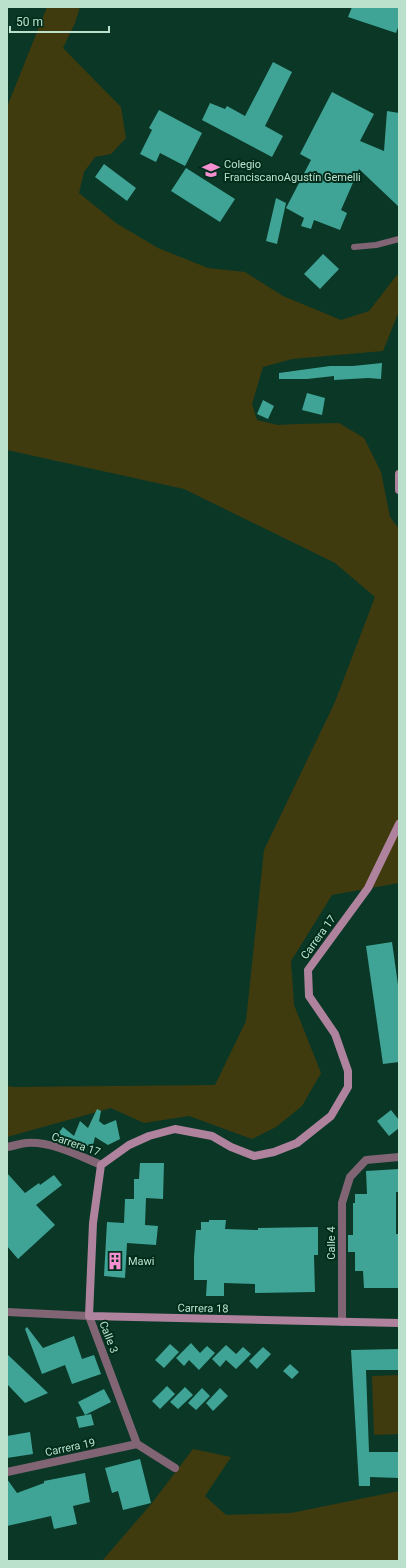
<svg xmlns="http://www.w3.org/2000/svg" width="406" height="1568" viewBox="0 0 406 1568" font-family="Roboto,sans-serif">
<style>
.green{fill:#403b0f}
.building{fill:#3fa496}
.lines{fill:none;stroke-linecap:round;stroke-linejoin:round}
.lane{stroke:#816575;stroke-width:6}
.street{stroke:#816575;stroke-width:8}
.secondary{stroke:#af839d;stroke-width:8}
.labels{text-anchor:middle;stroke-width:4;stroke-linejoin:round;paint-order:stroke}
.poi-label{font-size:11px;fill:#bbe1cd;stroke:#002d1c;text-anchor:start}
.street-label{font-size:11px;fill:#bbe1cd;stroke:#002d1c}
</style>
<rect width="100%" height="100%" fill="#0b3726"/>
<path class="green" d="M47,7h33l-5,16 -12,25 58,59 5,31 -15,16 -16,3 -11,15 -5,21 37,30 42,25 50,20 37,4 38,24 58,24 28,-9 28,-36h2v36l-16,40 -91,8 -29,8 -11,37 5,16 21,5 20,-1 41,-1 25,15 17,34 9,45 9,12v354l-67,12 -41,66 3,44 27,68 -19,33 -26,21 -24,12 -63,-23 -45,7 -33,-15 -104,29v-51l7,1 201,-2 31,-64 18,-171 71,-148 40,-105 -40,-34 -151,-74 -177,-39v-343z
M399,1375v59l-25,1 -2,-59z
M193,1449l38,8 -26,39 21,19 65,-2 108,-22v70h-297l50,-58z"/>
<path class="building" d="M352,7h47v18l-3,8 -48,-16z
M273,62l19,10 -27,54 18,10 -11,21 -70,-37 8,-17 15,6 2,-3 18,10z
M332,92l42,22 -14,27 24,10 3,-40 12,2v94l-40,-38 -18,41 6,3 -7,17 -26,-10 -3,9 -10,-3 3,-8 -18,-10 25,-48 -11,-6z
M159,110l43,23 -17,33 -25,-13 -4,9 -16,-8 12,-24 -3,-2z
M104,164l32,24 -9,13 -32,-24z
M186,168l49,31 -15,23 -49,-31z
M276,198l10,5 -9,41 -11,-3z
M323,254l16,15 -19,20 -16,-15z
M382,363l-1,16 -13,-1 -34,2v-4l-27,3h-28v-6l51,-7h23z
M307,393l18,5 -3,17 -20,-5z
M263,400l11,6 -6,13 -11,-5z
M392,942l7,50v70l-16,2 -17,-118z
M97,1109l4,2 -2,10 5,4 12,-5 4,19 -12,6 -13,-8 -2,8 -13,2 -8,-5 -9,1 -4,-1 -1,-8 5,-7 11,9 6,-15 8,7z
M391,1110l8,10v8l-10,8 -12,-15z
M140,1163h24l-1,36 -17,-1 -1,27 13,1 -2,19 -29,-2 -2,35 -21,-2 3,-54 17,1 1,-24h9v-20h5z
M399,1169v23h-3v42h3v54h-35l-1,-17h-8v-19h-7v-17h5v-32h2v-9h12l-1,-23z
M7,1173l18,20 14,-10 1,2 14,-10 8,10 -26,20 19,20 -37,34 -11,-13z
M209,1220h17l-1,9 33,1v-2l60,-1v28h-4l1,37 -60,1v-9l-31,-1v13h-18l1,-16h-13v-23l2,-27h5v-8h8z
M27,1327l16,21 31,-12 8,23 12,-4 7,19 -29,10 -7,-19 -23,9 -17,-45z
M191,1343l9,10 7,-7 8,7 -16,17 -10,-10 -5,6 -8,-8z
M170,1344l9,8 -15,16 -9,-8z
M226,1345l10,9 7,-7 8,7 -15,15 -10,-9 -6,7 -8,-8z
M263,1347l8,7 -14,15 -8,-8z
M399,1349v21h-33l3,82h30v26l-29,-1v9h-11l-8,-136z
M7,1354l19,18 22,21 -23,10 -18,-19z
M290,1364l9,8 -7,7 -9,-8z
M167,1386l8,8 -15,15 -8,-8z
M185,1387l8,8 -15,14 -8,-7z
M202,1388l8,8 -14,14 -8,-7z
M220,1388l8,8 -15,15 -7,-8z
M104,1389l7,13 -26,13 -7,-13z
M91,1414l3,11 -15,3 -3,-11z
M30,1432l3,22 -26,4v-22z
M140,1459l11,44 -28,7 -5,-19 -6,2 -7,-25z
M85,1473l5,29 -17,4 4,18 -23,5 -3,-13 -44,10v-47l10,14 27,-10v-2z"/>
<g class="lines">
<path class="lane" d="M354,247l22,-2 23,-6"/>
<path class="street" d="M7,1147c6,-1 12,-3 19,-4 25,-2 52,12 75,22
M7,1312l82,4 48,128 38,24
M342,1322v-119l8,-26 16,-17 33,-3
M7,1472l130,-28"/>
<path class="secondary" d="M399,474v16
M399,824l-31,64 -60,82 1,26 26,38 13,37v16l-17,29 -34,27 -23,9 -20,4 -23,-9 -19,-11 -37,-7 -26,7 -20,9 -28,20 -8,58 -4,93 310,7"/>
</g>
<defs>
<g id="school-bare" transform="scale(1.38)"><path d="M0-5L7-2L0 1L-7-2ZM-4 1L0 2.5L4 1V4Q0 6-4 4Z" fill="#f690d0" stroke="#002d1c" stroke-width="2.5" paint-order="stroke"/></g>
<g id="building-bare" transform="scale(1.38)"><path d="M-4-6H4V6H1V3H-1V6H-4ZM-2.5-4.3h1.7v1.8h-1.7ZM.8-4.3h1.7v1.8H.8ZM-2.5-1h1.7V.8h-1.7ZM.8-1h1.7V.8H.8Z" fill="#f690d0" stroke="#002d1c" stroke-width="2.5" paint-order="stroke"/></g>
</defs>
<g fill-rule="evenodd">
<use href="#school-bare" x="211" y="170"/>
<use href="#building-bare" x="115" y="1261"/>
</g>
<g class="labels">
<g class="poi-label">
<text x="224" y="168">Colegio<tspan x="224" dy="13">FranciscanoAgustín Gemelli</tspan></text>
<text x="128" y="1265">Mawi</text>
</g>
<g class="street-label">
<text transform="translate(318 937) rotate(-54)" y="4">Carrera 17</text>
<text transform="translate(76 1144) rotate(19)" y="4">Carrera 17</text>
<text transform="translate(331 1243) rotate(-90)" y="4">Calle 4</text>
<text transform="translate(203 1308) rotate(1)" y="4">Carrera 18</text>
<text transform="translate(109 1337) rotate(69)" y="4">Calle 3</text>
<text transform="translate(70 1447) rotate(-12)" y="4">Carrera 19</text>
</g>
</g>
<rect width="406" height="1568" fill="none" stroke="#bbe1cd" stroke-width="16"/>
<path d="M10 26v6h99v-6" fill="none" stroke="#bbe1cd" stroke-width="2"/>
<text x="16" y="26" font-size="12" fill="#bbe1cd" stroke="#002d1c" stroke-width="3" paint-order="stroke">50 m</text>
</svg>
